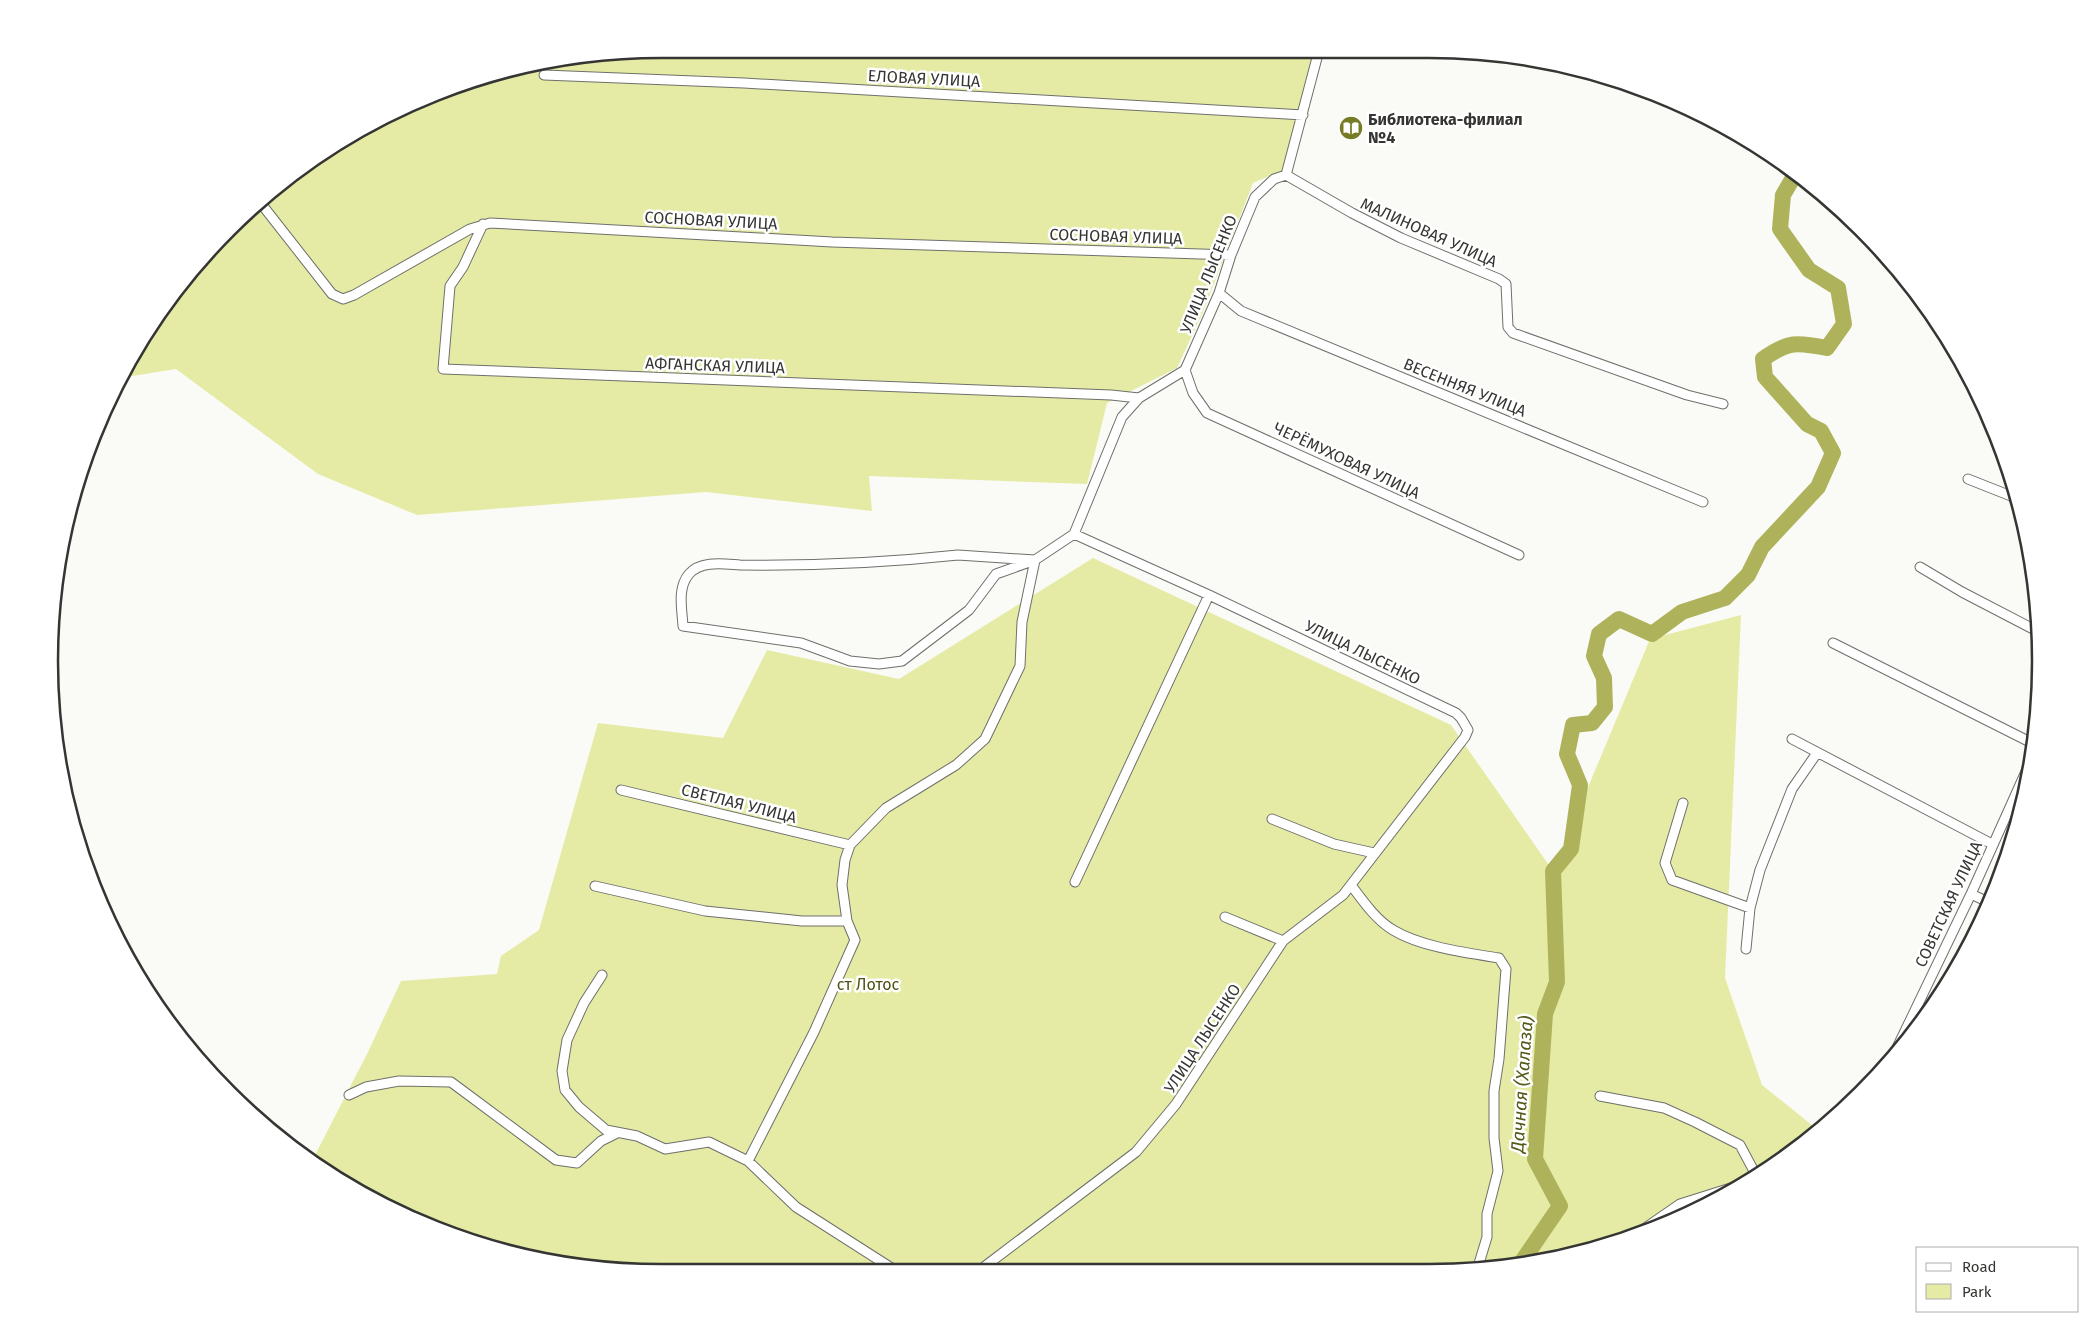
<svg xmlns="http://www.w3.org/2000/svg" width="2089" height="1322" viewBox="0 0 2089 1322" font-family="'Fira Sans',sans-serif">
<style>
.green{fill:#e5eba5}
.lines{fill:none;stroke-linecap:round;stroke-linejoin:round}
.river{stroke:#aeb35b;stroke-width:16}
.minor-casing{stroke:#6f6f6b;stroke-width:11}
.minor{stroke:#fff;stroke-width:9}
.labels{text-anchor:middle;stroke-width:5;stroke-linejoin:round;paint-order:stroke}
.street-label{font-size:16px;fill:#353533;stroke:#fff}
.poi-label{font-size:16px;font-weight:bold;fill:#353533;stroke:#fff;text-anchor:start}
.park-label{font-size:16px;fill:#505310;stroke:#fff}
.water-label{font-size:18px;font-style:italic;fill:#555817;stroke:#fff}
.rim{fill:none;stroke:#353533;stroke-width:2.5}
</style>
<rect width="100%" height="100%" fill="#fafbf6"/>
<path class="green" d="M581,54h735l-28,114 -35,15 -50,129 -26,56 -70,35 -20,81 -218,-8 3,35 -166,-19 -289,23 -99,-41 -142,-105 -56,9 11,-23 44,-67 82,-87 64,-49 143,-71z
M1093,558l358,167 102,146 97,-232 91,-24 -16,363 37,107 56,45 -17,17 -102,63 -112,42 -119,20 -887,-4 -154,-41 -115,-66 56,-109 33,-71 96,-7 4,-18 38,-26 59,-207 125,15 44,-88 132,29z"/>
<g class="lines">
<path class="river" d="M1521,1263l39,-57 -25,-47 10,-145 12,-32 -4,-111 18,-22 9,-64 -13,-31 6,-29 19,-2 13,-16 -1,-29 -10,-22 5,-22 20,-15 33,15 30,-22 43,-14 23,-23 14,-28 56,-60 15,-34 -12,-22 -14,-7 -42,-47 -2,-18c25,-18 34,-17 64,-11l17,-24 -6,-36 -29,-18 -29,-41 3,-34 13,-22"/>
<g class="minor-casing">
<path id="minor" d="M544,75l200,8 559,32
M1286,175l66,38 49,25 98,41 7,5 2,43 5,6 174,62 36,9
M253,205l10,1 69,88 11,5 11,-4 116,-66 20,-6 342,19 399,13
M483,224l-20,43 -13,19 -7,83 668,26 28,3
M1219,293l22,18 462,191
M1185,370l8,23 14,20 312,142
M1968,479l48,19
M958,555l77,5 -39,14 -27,36 -67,51 -23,3 -29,-3 -49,-18 -118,-17c-1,-17 -6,-38 6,-52 12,-14 35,-10 51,-9 76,1 143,-2 218,-10z
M1920,567l42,25 75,39
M1833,643l199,100
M1792,739l200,105
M621,790l229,55
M1683,803l-18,60 7,17 78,28
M1272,819l62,25 40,9
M1075,882l134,-287
M1351,885c12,16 25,35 42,45 28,17 74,23 106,28l7,11 -7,90 -5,32v47l4,33 -11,43v23l-10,33
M595,886l110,25 97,10h45
M1971,894l17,8
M1225,917l58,24
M1746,949l4,-41 10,-38 32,-81 25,-36
M602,975l-18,28 -17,37 -5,31 3,19 14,17 27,23 31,6 28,13 44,-7 39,19 48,46 97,62
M1894,1054l77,-160 57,-127
M349,1095l17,-8 33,-6 52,1 105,78 21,3 24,-22 16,-8
M1600,1096l64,12 31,14 45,23 16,30
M748,1161l66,-129 41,-92 -8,-19 -5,-36 3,-25 5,-15 36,-37 70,-43 29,-26 35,-73 2,-44 13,-62 39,-26
M1638,1233l42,-29 57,-18
M980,1270l156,-118 40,-48 107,-163 60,-46 122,-158 3,-7 -7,-12 -5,-5 -247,-118 -135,-61 48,-117 17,-19 46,-28 34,-77 12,-38 24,-58 19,-18 12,-4 32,-121"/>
</g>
<use href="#minor" class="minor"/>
</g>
<defs>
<g id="library-disc" transform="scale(1.25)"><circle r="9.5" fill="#787b25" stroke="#fff"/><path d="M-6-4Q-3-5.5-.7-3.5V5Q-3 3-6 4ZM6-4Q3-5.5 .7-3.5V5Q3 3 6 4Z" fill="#fff"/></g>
</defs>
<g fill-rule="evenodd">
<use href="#library-disc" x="1351" y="128"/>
</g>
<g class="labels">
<g class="street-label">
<text transform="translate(924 78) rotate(3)" y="6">ЕЛОВАЯ УЛИЦА</text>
<text transform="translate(711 220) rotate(3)" y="6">СОСНОВАЯ УЛИЦА</text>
<text transform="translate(1429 232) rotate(24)" y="6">МАЛИНОВАЯ УЛИЦА</text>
<text transform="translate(1116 236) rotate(2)" y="6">СОСНОВАЯ УЛИЦА</text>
<text transform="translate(1208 274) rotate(-68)" y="6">УЛИЦА ЛЫСЕНКО</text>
<text transform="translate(715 365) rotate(2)" y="6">АФГАНСКАЯ УЛИЦА</text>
<text transform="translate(1465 387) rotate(22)" y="6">ВЕСЕННЯЯ УЛИЦА</text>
<text transform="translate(1347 460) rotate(25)" y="6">ЧЕРЁМУХОВАЯ УЛИЦА</text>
<text transform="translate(1363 652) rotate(26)" y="6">УЛИЦА ЛЫСЕНКО</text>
<text transform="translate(739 803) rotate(14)" y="6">СВЕТЛАЯ УЛИЦА</text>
<text transform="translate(1948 904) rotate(-65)" y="6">СОВЕТСКАЯ УЛИЦА</text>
<text transform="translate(1202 1038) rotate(-57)" y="6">УЛИЦА ЛЫСЕНКО</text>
</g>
<g class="poi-label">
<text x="1368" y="125">Библиотека-филиал<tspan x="1368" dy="18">№4</tspan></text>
</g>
<g class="park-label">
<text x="868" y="990">ст Лотос</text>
</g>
<g class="water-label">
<text transform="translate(1522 1084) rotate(-86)" y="6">Дачная (Халаза)</text>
</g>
</g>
<path d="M0 0H2089V1322H0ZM661 58H1429A603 603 0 0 1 2032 661V661A603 603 0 0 1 1429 1264H661A603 603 0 0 1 58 661V661A603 603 0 0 1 661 58Z" fill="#fff" fill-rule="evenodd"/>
<path class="rim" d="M661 58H1429A603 603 0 0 1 2032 661V661A603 603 0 0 1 1429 1264H661A603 603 0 0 1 58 661V661A603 603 0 0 1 661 58Z"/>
<rect x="1916" y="1247" width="162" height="65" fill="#ffffff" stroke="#aeaead"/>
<rect x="1926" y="1263" width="25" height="8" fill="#ffffff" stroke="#aeaead"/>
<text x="1962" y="1272" font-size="15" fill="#353533">Road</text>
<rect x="1926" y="1284" width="25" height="15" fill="#e5eba5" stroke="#aeaead"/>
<text x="1962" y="1297" font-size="15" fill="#353533">Park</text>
</svg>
